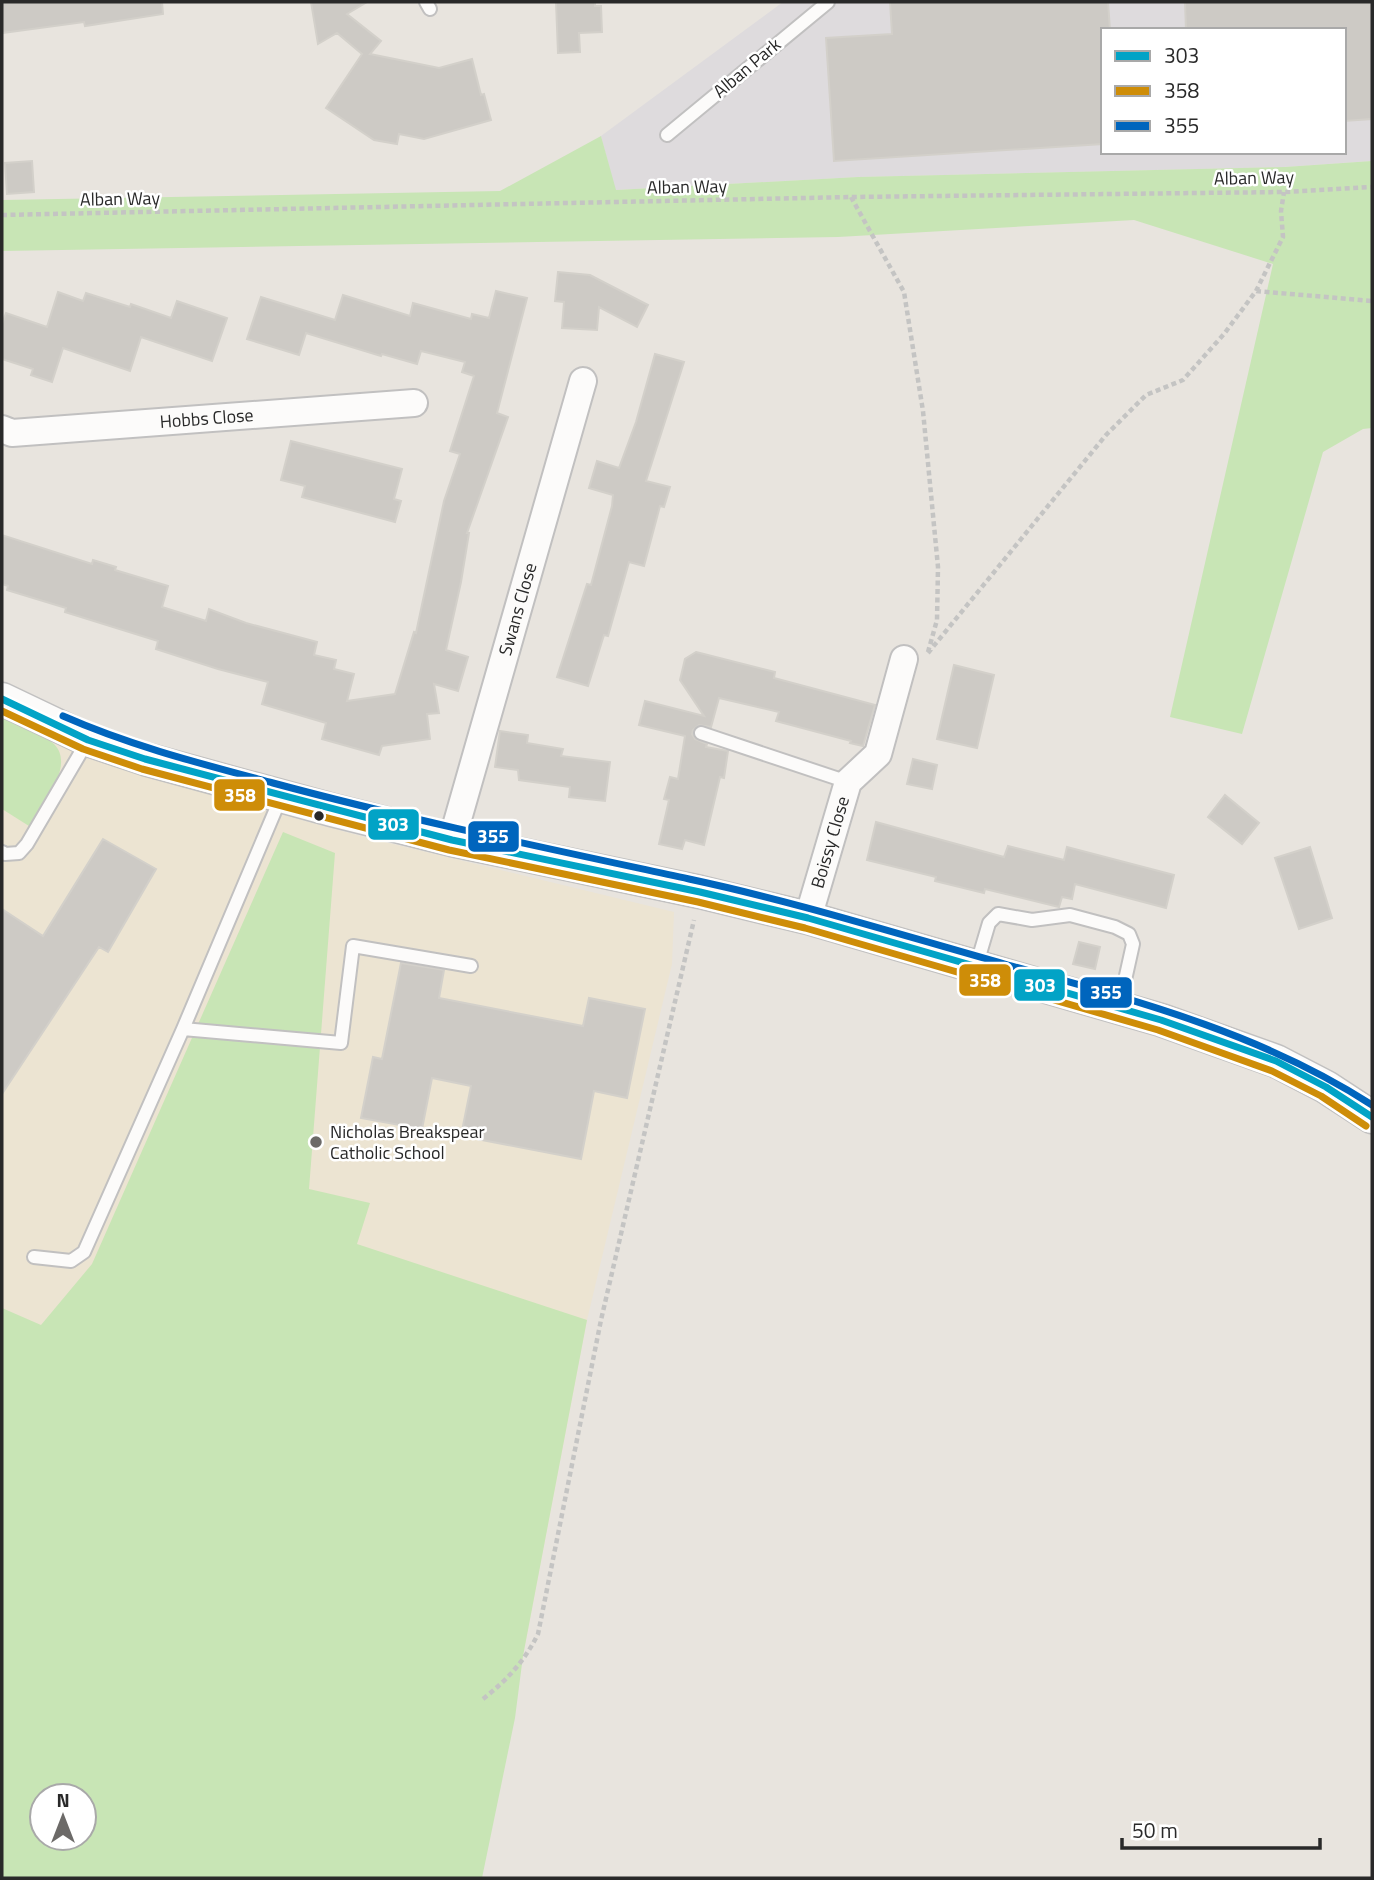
<svg xmlns="http://www.w3.org/2000/svg" width="1374" height="1880" viewBox="0 0 1374 1880" font-family="'Titillium Web',sans-serif">
<style>
.industrial{fill:#dedbdd;fill-rule:evenodd}
.education{fill:#ece4d2}
.green{fill:#c8e5b5;fill-rule:evenodd}
.building{fill:#cdcac5;stroke:#d3d0ca;stroke-width:2}
.lines{fill:none;stroke-linecap:round;stroke-linejoin:round}
.service-casing{stroke:#c1c0c0;stroke-width:16}
.minor-casing{stroke:#c1c0c0;stroke-width:30}
.tertiary-casing{stroke:#c1c0c0;stroke-width:35}
.path{stroke:#c4c4c3;stroke-width:4.5;stroke-dasharray:5 3.5;stroke-linecap:butt}
.service{stroke:#fcfbfa;stroke-width:12}
.minor{stroke:#fcfbfa;stroke-width:26}
.tertiary{stroke:#fcfbfa;stroke-width:32}
.bus-1-casing{stroke:#fff;stroke-width:12}
.bus-2-casing{stroke:#fff;stroke-width:12}
.bus-3-casing{stroke:#fff;stroke-width:12}
.bus-1{stroke:#02a3c6;stroke-width:7}
.bus-2{stroke:#ce8d08;stroke-width:7}
.bus-3{stroke:#0065bd;stroke-width:7}
.bus-dot{fill:#292929;stroke:#fff;stroke-width:2.5}
.poi-dot{fill:#6c6a68;stroke:#fff;stroke-width:2.5}
.labels{text-anchor:middle;stroke-width:5;stroke-linejoin:round;paint-order:stroke}
.street-label{font-size:18px;fill:#292929;stroke:#fff}
.poi-label{font-size:18px;fill:#292929;stroke:#fff;text-anchor:start}
.line-badge{stroke:#fff;stroke-width:2.5}
.badge-label{font-size:19px;text-anchor:middle;font-weight:bold;fill:#fff}
</style>
<rect width="100%" height="100%" fill="#e8e4de"/>
<path class="industrial" d="M783,2h589v159l-87,6 -427,10 -243,13 -14,-54zM1103,30h241v122h-241z"/>
<path class="education" d="M2,715l79,40 168,51 119,32 306,74 -2,52 -85,356 -64,336 -521,-123z"/>
<path class="green" d="M601,136l15,54 242,-13 427,-10 87,-6v267l-9,1 -40,23 -81,282 -72,-17 103,-453 -139,-44 -296,17 -836,14v-51l498,-9z
M2,716c16,8 40,16 52,28 22,22 -13,62 -25,82l-27,-17z
M283,832l52,21 -26,336 61,14 -13,41 230,76 -64,336 -8,62 -33,160h-480v-570l39,17 51,-61zM42,1796h42v42h-42z"/>
<path class="building" d="M2,2h160l1,12 -78,12 -1,-4 -82,11z
M311,2h56l-20,12 34,27 -11,13 69,14 33,-9 9,36 3,-1 7,26 -67,19 -25,-5 -2,10 -23,-4 -48,-32 36,-54 -25,-21 -19,11z
M556,2h39v4h6l1,26 -23,1 1,19 -22,1z
M890,2h218l2,28h-7v114l-269,17 -8,-123 66,-4z
M1185,2h187v117l-28,2v-91h-158z
M32,161l2,31 -27,2 -2,-31z
M558,272l32,3 58,30 -11,22 -38,-20 -2,23 -35,-2 2,-26 -9,-1z
M496,291l31,7 -30,115 11,4 -41,116h2l-8,49 -15,68 22,7 -10,34 -24,-7 5,29 -12,1 3,25 -48,7 -3,9 -57,-16 4,-16 -64,-19 6,-22 -50,-13 -62,-20 2,-8 -93,-29 1,-4 -59,-18 1,-4 -6,-2v-49l90,29 1,-4 23,7 -1,3 53,16 -6,21 44,14 3,-12 37,14 71,19 -3,13 22,5 -2,9 20,5 -7,27 48,-7 19,-62 2,1 28,-132 16,-47 -10,-3 24,-75 -12,-4 3,-10 -44,-11 -4,13 -35,-10 -1,2 -75,-23 -7,22 -52,-16 14,-42 74,23 8,-25 67,21 3,-13 58,16 1,-5 17,4z
M58,292l25,9 3,-8 44,14 1,-3 40,14 6,-17 50,17 -15,43 -71,-24 -11,34 -67,-23 -11,34 -21,-7 2,-6 -31,-10v-35l4,-11 41,14z
M655,354l29,8 -38,119 24,6 -6,20 -4,-1 -16,60 -15,-4 -21,74 -4,-1 -16,51 -31,-9 30,-93 4,1 21,-79 1,-11 -24,-7 8,-27 22,7 17,-46z
M291,441l111,28 -8,30 7,2 -6,21 -93,-25 3,-11 -24,-6z
M696,652l79,20 -1,6 101,27 -12,41 -13,-3 1,-2 -75,-20 3,-9 -60,-14 -8,29 -12,-2 -6,5 -1,4 3,5 12,5 -1,3 22,4 -4,27 -4,-1 -16,68 -19,-5 -3,9 -23,-5 10,-44 -5,-1 6,-22 8,2 7,-43 -46,-11 6,-24 59,15 -24,-36 5,-21z
M954,665l40,10 -17,73 -40,-9z
M500,731l28,4 -1,8 36,6 -2,7 49,6 -5,39 -36,-4 1,-10 -51,-7 -1,-10 -23,-3z
M913,759l24,6 -5,24 -25,-5z
M1225,795l34,28 -17,21 -34,-27z
M876,822l128,35 4,-11 56,14 3,-13 107,28 -8,33 -91,-24 -3,15 -10,-2 -3,10 -74,-18 -1,4 -49,-12 1,-4 -69,-17z
M103,839l53,30 -48,83 -9,-5 -97,147v-185l41,27z
M1310,847l22,71 -33,11 -24,-71z
M1079,942l21,5 -5,22 -22,-5z
M401,963l43,7 -5,28 144,28 6,-28 56,11 -18,89 -33,-7 -13,68 -120,-23 10,-50 -39,-8 -10,51 -61,-11 12,-61 9,2z"/>
<g class="lines">
<g class="service-casing">
<path id="service" d="M426,2l4,7
M667,135l161,-133
M701,733l147,49
M2,852l3,2 14,-1 8,-9 61,-104
M976,967l13,-44 9,-9 34,6 38,-5 45,12 14,7 4,10 -14,63
M183,1029l158,14 12,-97 118,20
M34,1257l37,4 13,-9 99,-223 98,-232"/>
</g>
<g class="minor-casing">
<g id="minor">
<path id="s1" d="M2,429l10,4 402,-30"/>
<path id="s2" d="M452,840l131,-459"/>
<path id="s3" d="M808,918l40,-136 30,-28 26,-95"/>
</g>
</g>
<g class="tertiary-casing">
<path id="tertiary" d="M2,699l86,41 57,19 187,51 120,30 248,52 108,26 353,102 115,41 50,26 46,30"/>
</g>
<path class="path" d="M851,197l53,95 19,119 15,156 -1,53 -9,32
M2,215l849,-18 433,-5 88,-5
M1256,291l116,10
M928,653l178,-218 40,-40 37,-15 41,-46 32,-43 27,-54 -2,-26 3,-19
M483,1699c24,-19 41,-37 55,-65l63,-314 93,-400"/>
<use href="#service" class="service"/>
<use href="#minor" class="minor"/>
<use href="#tertiary" class="tertiary"/>
<g class="bus-1-casing">
<path id="bus-1" d="M2,699l86,41 57,19 307,81 248,52 108,26 353,102 115,41 50,26 46,30"/>
</g>
<g class="bus-2-casing">
<path id="bus-2" d="M2,711l81,38 59,20 307,81 249,52 107,26 353,102 114,41 49,25 45,30"/>
</g>
<g class="bus-3-casing">
<path id="bus-3" d="M63,716c68,30 139,48 210,67 137,37 277,66 416,96 108,23 212,56 319,86 126,35 253,68 364,140"/>
</g>
<use href="#bus-1" class="bus-1"/>
<use href="#bus-2" class="bus-2"/>
<use href="#bus-3" class="bus-3"/>
</g>
<circle class="bus-dot" cx="319" cy="816" r="6"/>
<circle class="poi-dot" cx="316" cy="1142" r="7"/>
<g class="labels">
<g class="street-label">
<text transform="translate(747 68) rotate(-40)" y="6">Alban Park</text>
<text transform="translate(1254 178) rotate(-1)" y="6">Alban Way</text>
<text transform="translate(687 187) rotate(-1)" y="6">Alban Way</text>
<text transform="translate(120 199) rotate(-1)" y="6">Alban Way</text>
<text dy="6" stroke="none"><textPath href="#s1" startOffset="206">Hobbs Close</textPath></text>
<text dy="6" stroke="none"><textPath href="#s2" startOffset="240">Swans Close</textPath></text>
<text dy="6" stroke="none"><textPath href="#s3" startOffset="79">Boissy Close</textPath></text>
</g>
<g class="poi-label">
<text x="330" y="1138">Nicholas Breakspear<tspan x="330" dy="21">Catholic School</tspan></text>
</g>
</g>
<g class="line-badge">
<rect x="213" y="778" width="53" height="34" rx="7" fill="#ce8d08"/>
<rect x="367" y="808" width="53" height="33" rx="7" fill="#02a3c6"/>
<rect x="467" y="820" width="53" height="33" rx="7" fill="#0065bd"/>
<rect x="958" y="963" width="54" height="34" rx="7" fill="#ce8d08"/>
<rect x="1013" y="968" width="53" height="34" rx="7" fill="#02a3c6"/>
<rect x="1079" y="976" width="54" height="33" rx="7" fill="#0065bd"/>
</g>
<g class="badge-label">
<text x="240" y="802">358</text>
<text x="393" y="831">303</text>
<text x="493" y="843">355</text>
<text x="985" y="987">358</text>
<text x="1040" y="992">303</text>
<text x="1106" y="999">355</text>
</g>
<rect width="1374" height="1880" fill="none" stroke="#292929" stroke-width="7"/>
<rect x="1101" y="28" width="245" height="126" fill="#ffffff" stroke="#a9a9a9" stroke-width="2"/>
<rect x="1115" y="51" width="35" height="10" fill="#02a3c6" stroke="#a9a9a9" stroke-width="2"/>
<text x="1164" y="63" font-size="21" fill="#292929">303</text>
<rect x="1115" y="86" width="35" height="10" fill="#ce8d08" stroke="#a9a9a9" stroke-width="2"/>
<text x="1164" y="98" font-size="21" fill="#292929">358</text>
<rect x="1115" y="121" width="35" height="10" fill="#0065bd" stroke="#a9a9a9" stroke-width="2"/>
<text x="1164" y="133" font-size="21" fill="#292929">355</text>
<g transform="translate(63 1817)"><circle r="33" fill="#ffffff" stroke="#a9a9a9" stroke-width="2"/>
<path d="M0-5L12 26L0 18L-12 26Z" fill="#6c6a68"/>
<text y="-10" font-size="19" font-weight="bold" text-anchor="middle" fill="#292929">N</text>
</g>
<path d="M1122 1838v10h198v-10" fill="none" stroke="#292929" stroke-width="3.5"/>
<text x="1132" y="1838" font-size="21" fill="#292929" stroke="#ffffff" stroke-width="5" paint-order="stroke">50 m</text>
</svg>
